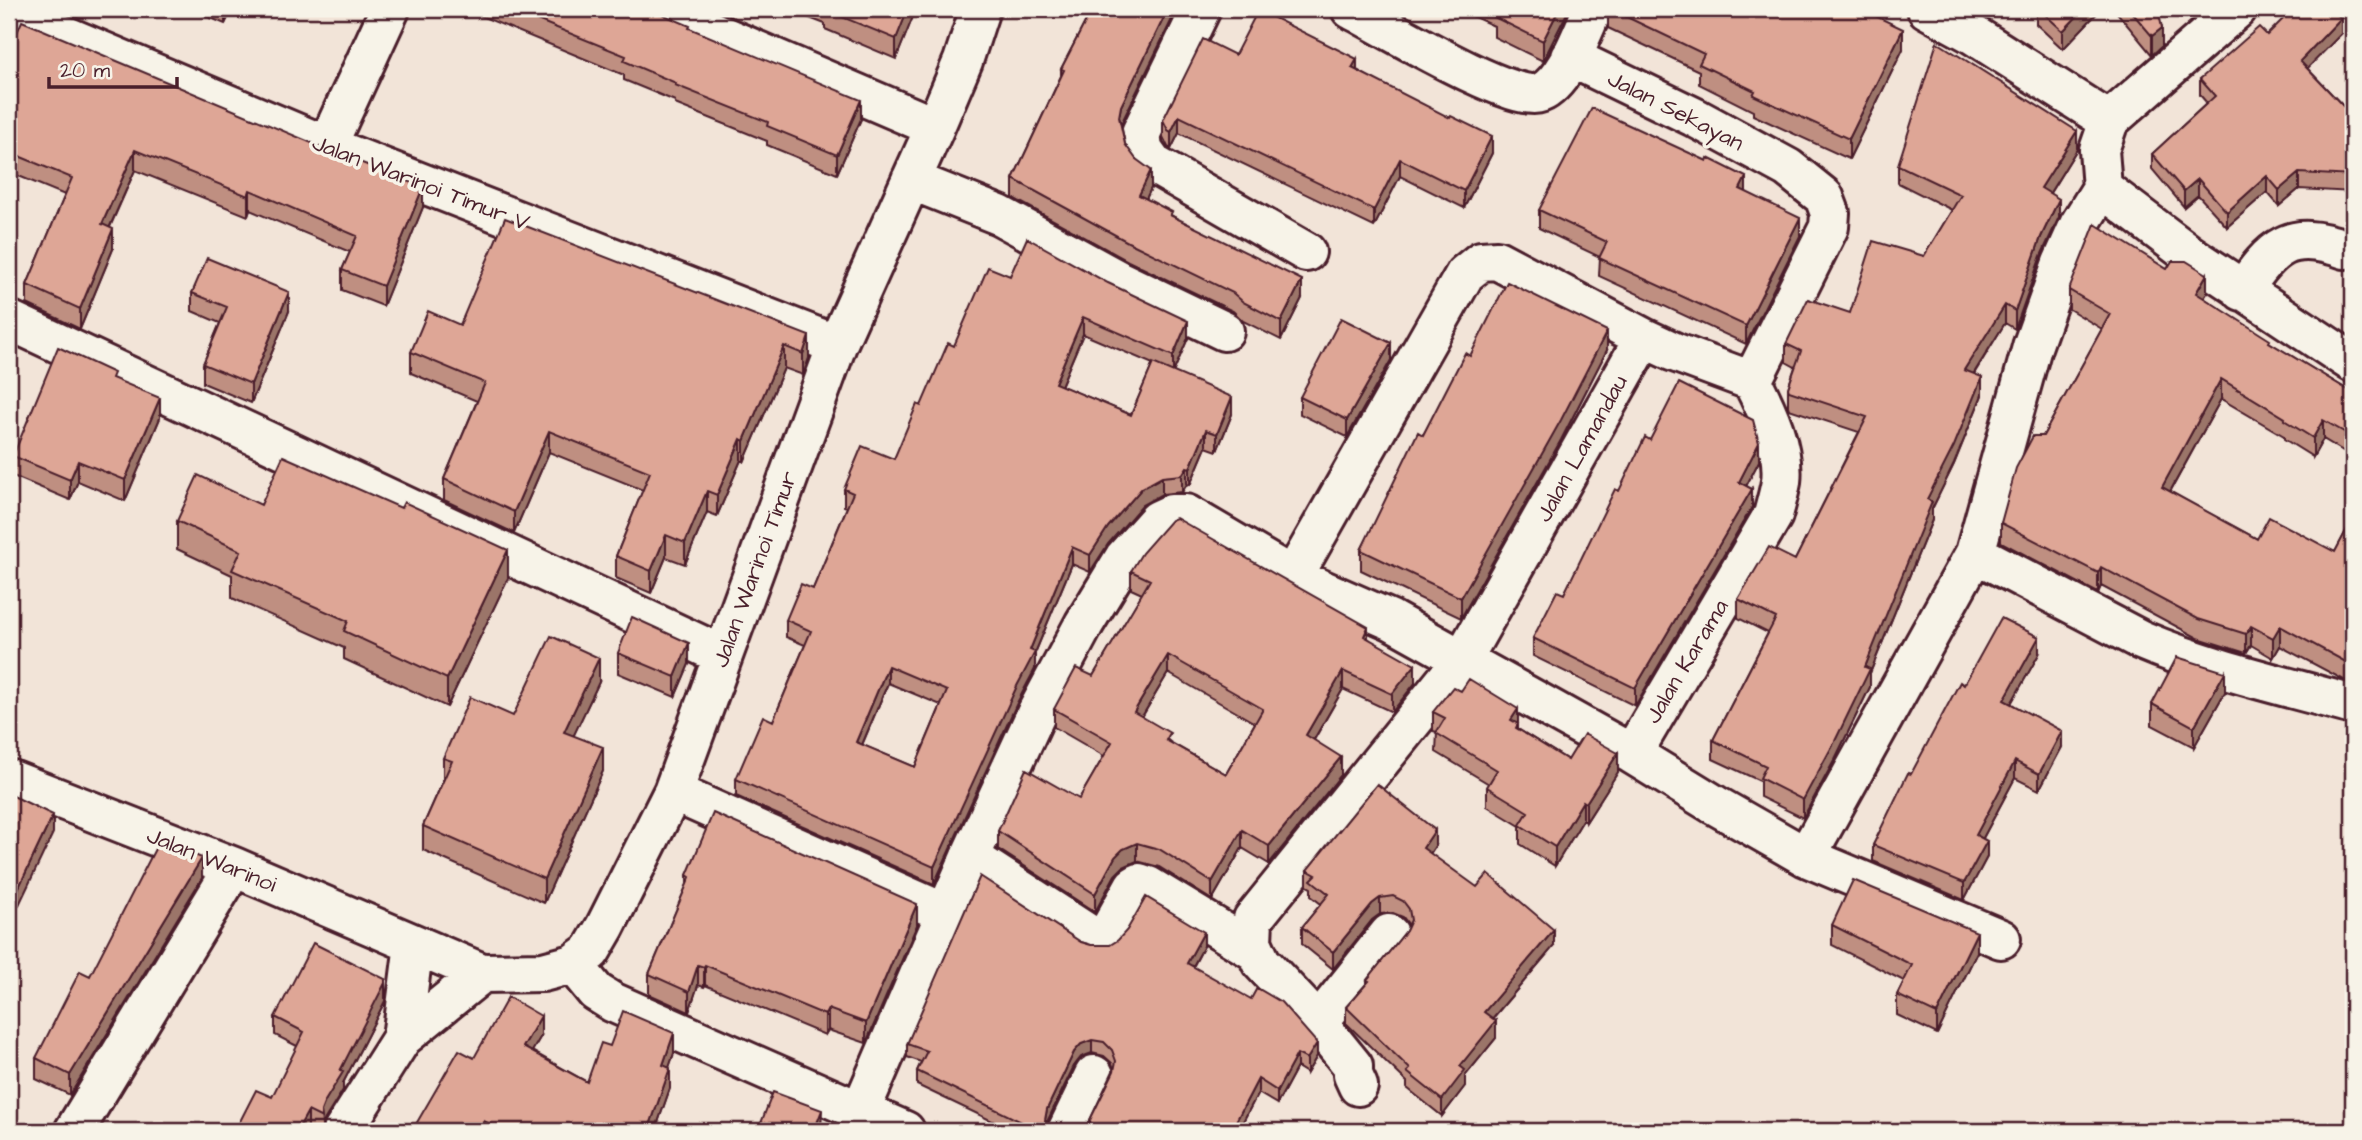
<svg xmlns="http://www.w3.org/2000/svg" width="2362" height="1140" viewBox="0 0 2362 1140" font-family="'Architects Daughter',sans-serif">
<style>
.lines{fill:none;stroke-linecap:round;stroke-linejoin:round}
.minor-casing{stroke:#4a1f2b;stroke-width:44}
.minor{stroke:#f7f3e8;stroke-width:38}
.wall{fill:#bf8f81;stroke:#4a1f2b;stroke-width:2;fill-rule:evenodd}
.shaded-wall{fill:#9b7469;stroke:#4a1f2b;stroke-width:2}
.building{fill:#dea696;stroke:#4a1f2b;stroke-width:2;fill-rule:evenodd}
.labels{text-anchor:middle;stroke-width:7;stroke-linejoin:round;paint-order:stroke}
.street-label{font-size:23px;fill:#4a1f2b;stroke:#f7f3e8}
</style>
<rect width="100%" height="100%" fill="#f2e4d8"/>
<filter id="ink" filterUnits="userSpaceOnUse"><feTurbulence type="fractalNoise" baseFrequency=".0143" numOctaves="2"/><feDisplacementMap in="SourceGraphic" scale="14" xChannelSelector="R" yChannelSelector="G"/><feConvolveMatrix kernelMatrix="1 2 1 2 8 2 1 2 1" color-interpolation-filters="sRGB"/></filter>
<g filter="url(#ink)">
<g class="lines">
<g class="minor-casing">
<path id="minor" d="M660,9l275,118
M1201,9l-60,124 2,17 10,14 153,88
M1351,9c31,16 162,95 189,84 25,-10 42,-61 53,-84
M1927,9l42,23 140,89 -10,29 3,38 87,66 164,109
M9,12l318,134 510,199
M1570,57l124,60 94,51 36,29 6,16 -1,14 -77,154
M2109,121l128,-112
M327,146l63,-137
M911,180l88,35 119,65 106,51
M2242,291c31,-44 46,-62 103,-42
M9,320l713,335
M1975,553l166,87c68,29 141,45 212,65
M1293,577l172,-303 16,-13 16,-1 147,78 30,14 78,29
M1632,754l141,-239c3,-11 6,-22 8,-33 4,-34 -14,-72 -29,-101
M9,779l225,88 248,106 61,-1 30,-8 18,-13 14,-24 68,-135 164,-447 98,-218 28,-66 17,-52
M673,792l272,121
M970,857l123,80 10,1 5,-5 26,-47 5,-3 9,3 107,65
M1806,857l169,-304 57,-206 30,-84 17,-38 23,-37
M573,964l23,28 16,10 293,129
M1318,1023l71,-89
M402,1038l12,-94
M1358,1086l-5,-11v-9l-35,-43 -57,-61 -9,-20 1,-23 209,-259 182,-322
M860,1112l110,-255 67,-145 47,-88 40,-66 34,-38 13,-6h15l107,63 98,43 241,134 83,51 91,52 195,82
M74,1131l160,-264
M343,1131l59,-93 80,-65
M1067,1131l27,-56"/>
</g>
<use href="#minor" class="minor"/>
</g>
<path class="wall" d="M189,9h43l-7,15z
M464,9h186l40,20 171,90 -24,55 -70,-29v-4l-92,-37v-3l-51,-21v-5z
M786,9h130l-20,50 -71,-30v-5z
M1092,9l29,115 4,20 26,44 -5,11 156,99 -21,42 -38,-19 -10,-10 -105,-50 -115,-63v-19l48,-103v-7z
M1457,9h112l-26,52 -49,-24v-11z
M1608,9h253l42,40 -54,110 -96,-44v-4l-54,-27v-13l-91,-43z
M2036,9h65l-38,40 -27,-25z
M2114,9h44l4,37 -10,9z
M2341,34l-34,34 37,39 9,-8v93l-54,-3 -20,17 -12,-14 -40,35 -29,-32 -14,12 -32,-38v-15l55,-51 -7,-8v-16l67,-44z
M9,51l414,156 -40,99 -41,-16v-20l8,-18 -100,-42 -2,6 -113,-46 -25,57 3,22 -33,80 -53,-25v-19l38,-90 -56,-23z
M1235,55l122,15 135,83 -28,55 -64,-32 -26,51 -195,-94 -8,16 -3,-2 -5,-10v-17z
M2077,149l-27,44 9,24 -18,39 -26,73 -10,-6 -31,51 8,21 -28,69 -22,45v11l-62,153v14l-35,72 -32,59 -43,-21v-16l-47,-22v-19l55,-107 -30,-15v-19l57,-39 64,-128 -70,-23 -1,-3v-18l7,-21 -9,-5v-18l64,-31 74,-57 28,-46 -54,-27v-18z
M1746,192l54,44 -54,108 -147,-68 1,-19 -61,-29v-18z
M2167,269l40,24 -3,5 66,45 83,50v64l-30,-18 -10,18 -29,-18v-3l-63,-37 -51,93 87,47 78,13 18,-34v165l-9,-3 -64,-34 -7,12 -22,-13 -5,8 -48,-15 -97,-52 -3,7 -97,-51v-19l42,-87 59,-107 -33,-20v-19z
M1010,276l178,62 -15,34 59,42 -15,37 -11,-4 -16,38 -3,-1 -5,8 -20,2 -20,11 -34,39 -18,28 -18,-8 -37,89v16l-18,34 -83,181 -198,-88v-17l37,-58 32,-76 -19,-8v-17l27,-31 34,-82 -3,-1v-17l50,-30 60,-113zM1083,334l70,30 -22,51 -70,-29zM888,683l53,22 -26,62 -53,-22z
M192,293l97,18 -38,92 -48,-20v-19l17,-41 -28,-12z
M460,325l349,11v22l-6,17 -19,-7 -40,94 -3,-2 -24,56 -10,-4 -22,52 -19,-7 -15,36 -35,-15v-22l27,-66 -94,-38 -35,81 -70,-33v-21l33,-78 -66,-28v-21z
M1607,350l-46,90 -100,178 -100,-48v-20l62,-115 47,-79z
M1391,360l-44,77 -47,-23v-17z
M114,379l46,39 -35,83 -47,-20 -8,19 -57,-24v-20z
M1650,440l109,21 -13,25 6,21 -117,199 -102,-50v-18l31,-44z
M261,505l247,73 -61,129 -103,-48v-11l-112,-50v-23l-55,-26v-28z
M1131,571l237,67 47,45 -23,29 -49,-23 -29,51 27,35 -72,89 -27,-16 -30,52 -53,-33 -22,-6 -14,6 -8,8 -20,37 -97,-63v-18l81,-32 25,-43 -50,-29v-18l39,-33 49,-82 -11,-5zM1168,673l87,50 -29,51 -56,-32 -28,-25z
M618,653l71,11 -14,33 -57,-24z
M2039,654l-28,49 51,44 -23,43 -24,-12 -32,60 4,19 -23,43 -91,-39v-16l91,-160z
M599,682l-26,54 30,35 -59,132 -121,-53v-24l20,-45v-23l70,-42z
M2225,692l-31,55 -42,-22v-21z
M1518,709v20l50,31 50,12 -32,50 -3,-2 -28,46 -35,-22v-18l-33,-20v-19l2,-3 -53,-32 1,-20 -4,-1v-19z
M1435,846l-5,8 124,92 -61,72 3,20 -31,38v10l-23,30 -35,-28v-6l-61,-59v-16l21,-24v-3l39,-49 3,-6 -6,-8 -10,-4 -13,1 -8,6 -39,49 -31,-25v-17l19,-23 -10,-8v-8l-4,-2v-16z
M687,875l230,50 -51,118 -38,-13 -3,5 -120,-50 -1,2 -6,-2 -9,27 -40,-18v-20l38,-89z
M202,878l-132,217 -34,-16v-21l54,-82z
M1832,925l145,27 -40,82 -40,-19v-20l7,-14 -72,-36z
M1081,942l10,3 113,1 -11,21 124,89 -10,17 -10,-6 -20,37 -19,-11 -20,38h-149v-9l25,-53 -2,-6 -8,-7 -12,-3 -11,4 -7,9 -27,56 4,9h-38l-96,-46v-14l4,-9 -14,-5v-13z
M385,997v4l-42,82v7l-18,29 -3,7v5h-10l-4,-2 -11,-83 -22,-11v-18z
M541,1036l-9,15 55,31 23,-36 64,7 -5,14 1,21 -15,43h-243l62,-73z"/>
<path class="shaded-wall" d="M225,9h7l-7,15z
M908,9h8l-20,50v-20z
M1168,9h9l-56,115 -2,-7 2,-11z
M1559,9h10l-26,52v-20z
M2084,9h17l-38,40v-18z
M2341,18v16l-41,42v-15z
M2162,28v18l-10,9v-19z
M1903,29v20l-54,110v-20z
M1357,59v17l-5,-8z
M861,100v19l-24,55v-19z
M1179,116v17l-8,16v-17z
M2077,131v18l-36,58v-19z
M1492,136v17l-28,55v-17z
M135,150v20l-33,74v-20z
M1400,159v17l-26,51v-17z
M1151,170v18l-12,26v-19z
M2299,173v16l-20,17v-16z
M2267,176v16l-40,35v-15z
M1746,177v17l-6,-5z
M2198,179v16l-14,12v-16z
M423,187v20l-40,99v-20z
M250,190v20l-2,6v-20z
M2059,199v18l-18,39 -26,73v-18l26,-74z
M1800,218v18l-54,108v-18z
M113,229v20l-33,80v-20z
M2207,274v19l-11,19v-19z
M1302,280v18l-21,42v-18z
M289,292v19l-38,92v-19z
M2005,305v18l-41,66v-19z
M1083,317v17l-28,66v-17z
M1188,321v17l-15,35v-17z
M1607,331v19l-46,90 -100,178v-20z
M809,336v22l-6,17v-21z
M1391,343v17l-44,77v-17z
M784,346v22l-40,94v-21z
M1982,377v18l-28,69 -22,45v11l-62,153v14l-35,72 -32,59v-18l62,-133 62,-168z
M2221,379v20l-59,107v-19z
M1232,397v17l-15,37v-17z
M160,398v20l-35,83v-21z
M2323,420v19l-10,18v-19z
M1206,430v17l-16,38v-17z
M549,431v21l-35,81v-21z
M741,439v21l-24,56v-21z
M1759,443v18l-20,39v-18z
M78,461v20l-8,19v-20z
M1187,467v17l-5,8v-17z
M1162,477v17l-20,11 -34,39 -18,28v-17l18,-28 34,-39z
M1752,489v18l-117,199v-18z
M707,491v21l-22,52v-21z
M666,535v22l-15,36v-22z
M1072,547v17l-37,89v16l-18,34 -83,181v-17l96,-217z
M508,550v28l-61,129v-28z
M2101,567v19l-3,7v-20z
M2251,626v19l-5,8v-19z
M2280,626v20l-7,12v-20z
M1368,627v19l-4,-10z
M2039,637v17l-35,62v-16z
M689,643v21l-14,33v-20z
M1168,655v18l-34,57v-18z
M599,658v24l-35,74v-24z
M1415,665v18l-23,29v-18z
M888,666v17l-32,76v-17z
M1343,671v18l-37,64v-18z
M2225,672v20l-31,55v-20z
M1518,709v34l-7,-23z
M2062,731v16l-23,43v-16z
M603,747v24l-59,132v-24z
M1618,753v19l-32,50v-19z
M1341,757v18l-72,89v-18z
M2015,761v17l-39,73v-16z
M1583,801v19l-28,46v-19z
M53,815v18l-44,93v-18z
M1242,830v18l-30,52v-18z
M1435,830v16l-12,18v-16z
M1987,841v16l-23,43v-17z
M1137,843v18l-14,6 -8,8 -20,37v-18l20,-37 8,-8z
M202,858v20l-132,217v-20z
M1380,898v16l-8,6 -39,49v-17l39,-48z
M917,904v21l-51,118v-20z
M1554,930v16l-70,82v-16z
M1204,932v14l-17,31v-14z
M1977,932v20l-40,82v-20z
M698,965v20l-9,27v-20z
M705,965v20l-1,2v-20z
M385,979v22l-42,82v7l-18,29 -3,7 -1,-15 4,-10z
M828,1009v21l-3,5v-20z
M541,1016v20l-18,31v-20z
M1496,1021v17l-31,38v10l-23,30v-16l18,-34z
M674,1033v20l-11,32v-20z
M1092,1040v13l-11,4 -7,9 -27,56 -2,-2 2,-11 27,-57 7,-8z
M1317,1043v13l-10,17v-14z
M1297,1054v13l-20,37v-13z
M670,1068v20l-15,43h-7z
M1258,1079v14l-20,38h-7z
M822,1110l-1,21h-7z
M308,1111v18l-2,2h-9z
M484,1121v10h-6z"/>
<path class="building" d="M510,9h140l40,17 -1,2 172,72 -24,55 -70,-29 1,-4 -93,-37 1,-2 -52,-22 2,-5z
M826,9h82l-12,30 -71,-29z
M1092,9h76l-47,97 -2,11 6,27 11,15 15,11 -12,25 33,17 -2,3 132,65 -21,42 -38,-20 -10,-9 -105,-51 -115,-63 51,-109 -3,-1z
M1498,9h61l-16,32 -49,-24z
M1610,9h251l42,20 -54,110 -96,-44 2,-4 -56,-27 5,-10z
M2039,9h45l-21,22z
M2129,9h29l4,19 -10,8z
M2293,9h38l10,9 -41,43 44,46 9,-8v77l-54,-3 -20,17 -12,-14 -40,36 -29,-33 -14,12 -32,-37 63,-58 -15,-17 59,-52 8,8z
M1258,10l99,49 -5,9 98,50 1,-2 41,20 -28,55 -64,-32 -26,51 -195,-94 -8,16 -3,-2 -5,-10 40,-81 32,16z
M22,21l297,125 104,41 -40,99 -41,-16 15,-34 -107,-46 -2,6 -113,-46 -33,74 11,5 -33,80 -53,-24 45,-107 -63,-26v-101z
M1937,42l140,89 -36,57 18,11 -18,38 -26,74 -10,-6 -41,65 18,7 -28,69 -27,53 5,3 -67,165 5,2 -35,72 -32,59 -43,-22 6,-12 -53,-26 63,-122 -38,-19 31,-52 26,13 72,-143 -78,-26 -1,-3 13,-37 -15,-7 22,-45 42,14 23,-72 51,15 37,-61 -63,-30z
M1592,108l115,53 1,-3 38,19 -6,12 60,29 -54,108 -147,-68 8,-16 -68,-32z
M505,218l304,118 -6,18 -19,-8 -40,95 -3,-2 -24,56 -10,-4 -22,52 -19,-8 -15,36 -35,-15 34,-84 -101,-41 -35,81 -70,-33 41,-96 -74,-31 17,-41 32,14z
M2095,224l72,45 5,-8h14l21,13 -11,19 74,47 -1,2 84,51v44l-30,-17 -10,18 -29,-18 1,-2 -64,-39 -59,108 95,52 12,-22 66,35 18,-34v146l-9,-3 -64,-35 -7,12 -22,-12 -5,8 -48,-15 -97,-52 -3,6 -97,-50 15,-55 17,-32h10l67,-122 -41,-24z
M1027,238l81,45 80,38 -15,35 -90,-39 -28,66 76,32 22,-52 79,34 -15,37 -11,-4 -16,38 -3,-1 -5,8 -20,2 -20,11 -34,39 -18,28 -18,-8 -42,103 5,2 -18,34 -83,181 -198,-88 27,-63 10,5 38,-90 -25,-11 15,-36 12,5 40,-96 -9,-4 18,-43 32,13 23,-55 4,2 27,-63 6,3 34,-79 22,9zM888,666l59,25 -32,76 -59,-25z
M207,258l82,34 -38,92 -48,-20 24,-57 -35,-14z
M1507,282l100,49 -46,89 -100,178 -100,-48 57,-118 5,3 42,-82 5,3z
M1341,318l50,25 -44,77 -47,-23z
M58,347l56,26 -2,5 48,20 -35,82 -47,-19 -8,19 -57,-24z
M1679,383l74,37 6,23 -20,39 13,7 -117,199 -102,-50 24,-47 7,3 51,-105 4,2 26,-54 5,3z
M283,456l118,52 3,-6 104,48 -61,129 -103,-48 4,-10 -116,-51 9,-19 -64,-30 21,-46 63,30z
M1176,518l192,109 -4,9 51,29 -23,29 -49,-23 -37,64 35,22 -72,89 -27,-16 -30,52 -53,-33 -22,-6 -14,6 -8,8 -20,37 -97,-63 28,-62 53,30 33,-57 -58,-33 22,-41 17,8 57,-96 -19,-9 11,-18 29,-33zM1168,655l95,54 -37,65 -60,-34 4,-7 -36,-21z
M632,617l57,26 -14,34 -57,-24z
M2001,618l38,19 -35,63 58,31 -23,43 -24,-13 -39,74 11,6 -23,42 -91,-38 35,-72 3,1 49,-92 4,3z
M551,636l48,22 -35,74 39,15 -59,132 -121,-53 29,-65 -9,-3 27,-61 43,19z
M2177,657l48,15 -31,55 -42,-23z
M1469,679l49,30 -7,11 7,4 -2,4 52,32 16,-26 34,19 -32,50 -3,-2 -28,46 -35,-22 8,-13 -41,-25 10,-17 -61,-37 9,-15 -12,-6 20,-25 8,4z
M1377,784l58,46 -12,18 54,39 11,-13 66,56 -70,82 12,9 -36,45 5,4 -23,30 -35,-28 3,-3 -64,-62 23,-26 -2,-1 39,-49 5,-11 -2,-11 -6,-8 -10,-5 -13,2 -8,6 -39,48 -31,-25 27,-33 -18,-14 5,-5 -9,-5z
M9,794l44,21 -44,93z
M713,813l204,91 -51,119 -38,-14 -3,6 -120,-50 -1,2 -6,-2 -9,27 -40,-18 41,-97 -3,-2z
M159,841l43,17 -132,217 -34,-17 44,-87 10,5z
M980,876l101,66 10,3h19l8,-5 9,-10 19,-33 58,35 -17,31 64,36 6,-11 24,14 36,41 -10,16 -10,-5 -20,37 -19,-12 -27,52h-124l-18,-9 25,-51 2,-10 -4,-11 -8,-8 -12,-2 -11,4 -7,8 -27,57 -2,11 6,11h-11l-123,-60 10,-20 -20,-7z
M1853,880l124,52 -40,82 -40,-19 15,-30 -80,-40z
M313,943l72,36v4l-45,88 3,1 -18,29 -4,10 1,7 -14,-7 -11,20h-62l21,-41 16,7 32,-65 -29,-15z
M508,997l33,19 -18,31 64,35 14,-39 9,3 13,-35 51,22 -11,32 7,3 -22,63h-144l-20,-10 -6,10h-66l47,-81 15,8z
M773,1092l49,18 -8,21h-56z
M221,1128l7,3h-9z"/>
</g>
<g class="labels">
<g class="street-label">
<text transform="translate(1676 110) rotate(27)" y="8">Jalan Sekayan</text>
<text transform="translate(421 182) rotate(21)" y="8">Jalan Warinoi Timur V</text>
<text transform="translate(1581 448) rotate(-61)" y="8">Jalan Lamandau</text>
<text transform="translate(754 569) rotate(-70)" y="8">Jalan Warinoi Timur</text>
<text transform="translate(1686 661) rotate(-59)" y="8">Jalan Karama</text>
<text transform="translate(212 859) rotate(22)" y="8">Jalan Warinoi</text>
</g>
</g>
<rect width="2362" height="1140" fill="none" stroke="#f7f3e8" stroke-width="35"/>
<rect x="18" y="18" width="2327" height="1105" fill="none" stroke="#4a1f2b" stroke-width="2.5" filter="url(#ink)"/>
<path d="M49 77v10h128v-10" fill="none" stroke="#4a1f2b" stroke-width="3.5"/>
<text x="60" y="77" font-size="21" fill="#4a1f2b" stroke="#f7f3e8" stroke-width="5" paint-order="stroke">20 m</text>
</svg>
